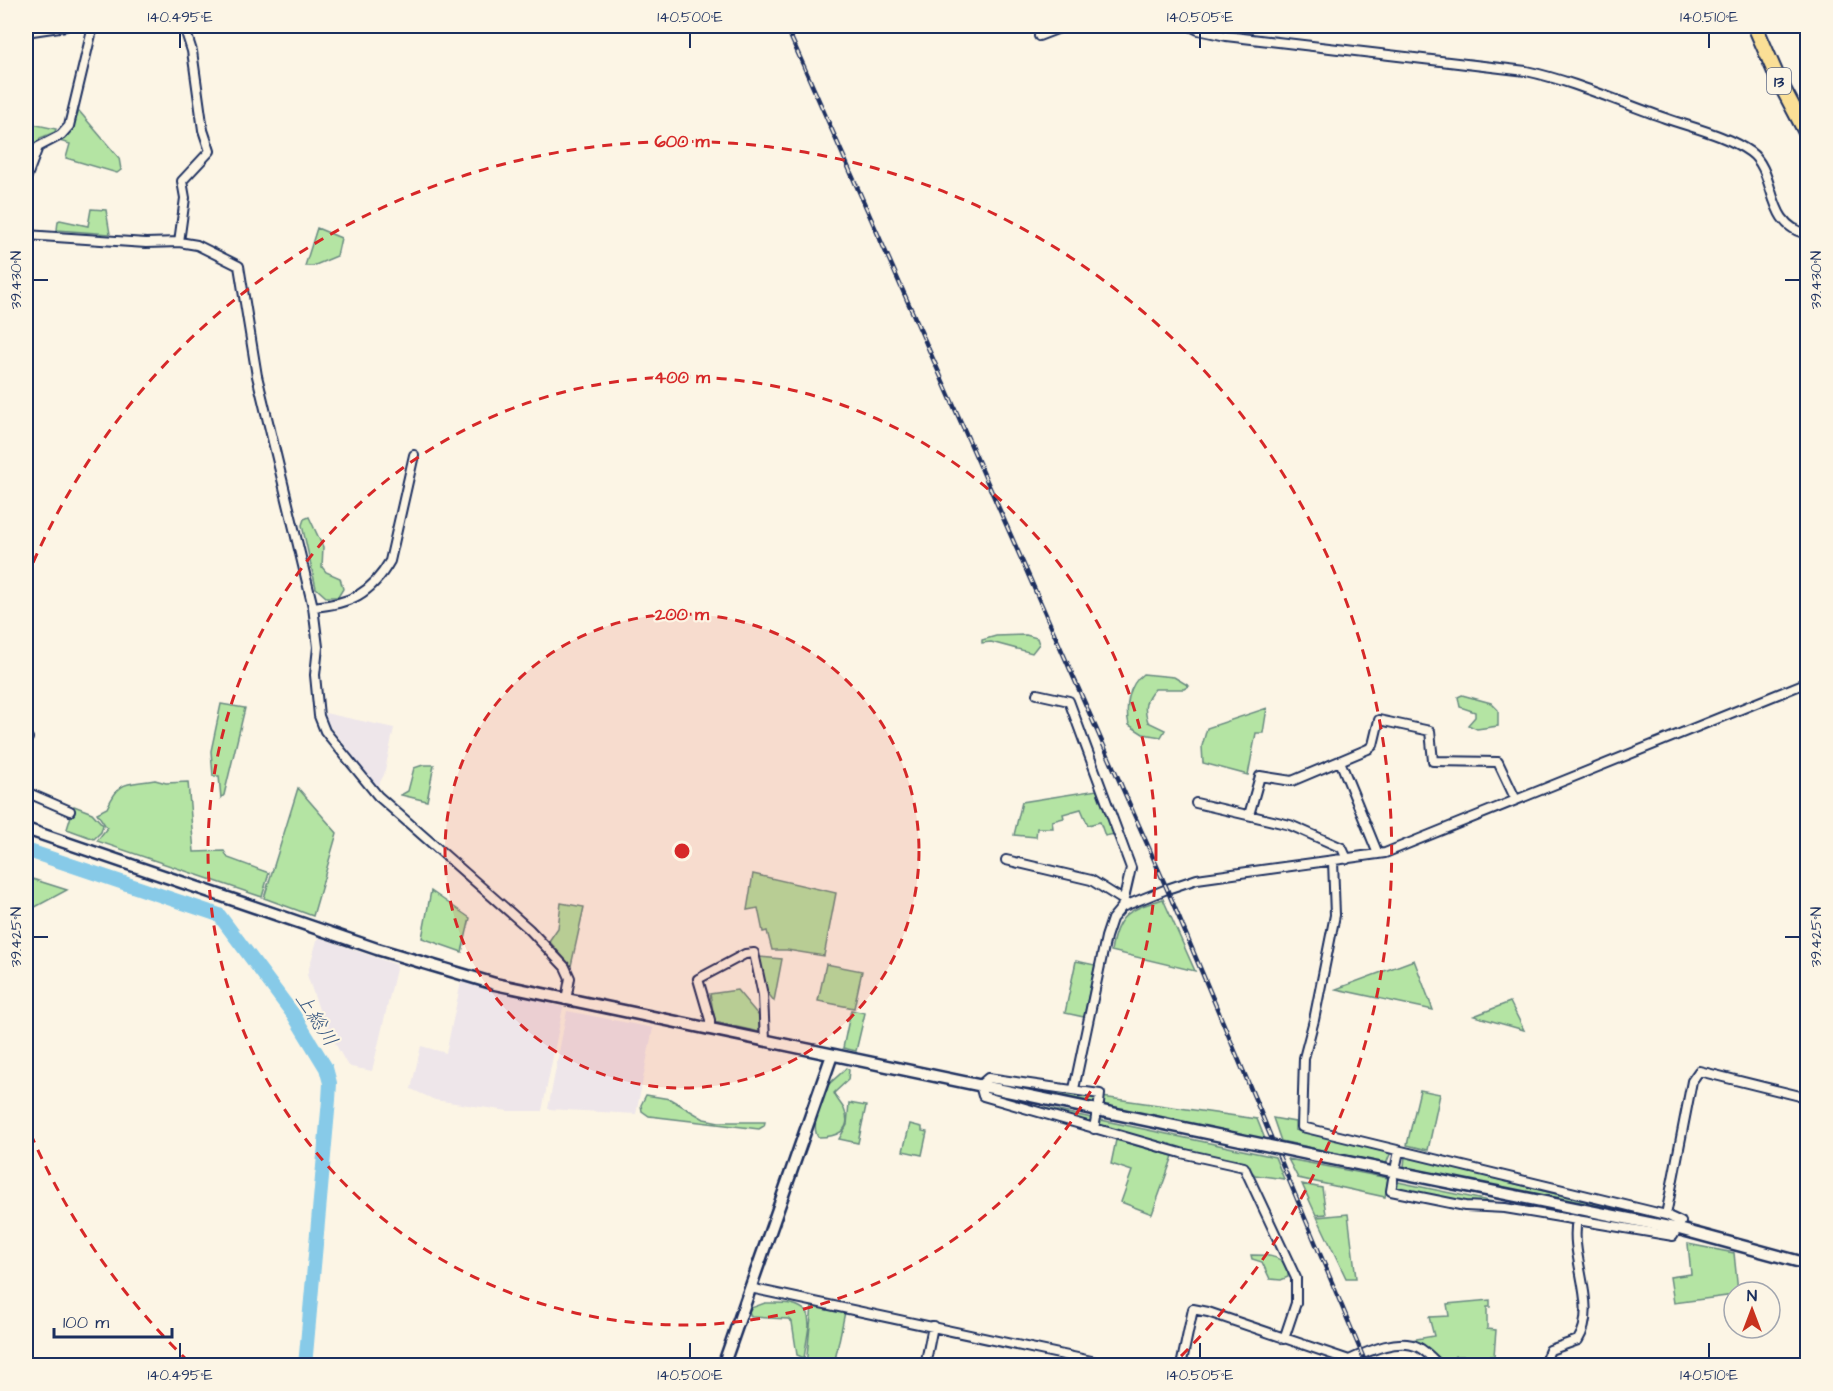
<svg xmlns="http://www.w3.org/2000/svg" width="1833" height="1391" viewBox="0 0 1833 1391" font-family="'Architects Daughter','Klee One',sans-serif">
<style>
.built{fill:#eee6ea}
.green{fill:#b4e4a3;stroke:#688a80;stroke-width:1.5}
.lines{fill:none;stroke-linecap:round;stroke-linejoin:round}
.river{stroke:#87cae8;stroke-width:14}
.street-casing{stroke:#1b2f5e;stroke-width:12}
.secondary-casing{stroke:#1b2f5e;stroke-width:15}
.highway-casing{stroke:#1b2f5e;stroke-width:18}
.street{stroke:#fcf5e5;stroke-width:8}
.secondary{stroke:#fcf5e5;stroke-width:10}
.highway{stroke:#fadf96;stroke-width:14}
.rail-casing{stroke:#1b2f5e;stroke-width:4.5}
.rail{stroke:#fcf5e5;stroke-width:2;stroke-dasharray:7;stroke-linecap:butt}
.secondary-bridge-casing{stroke:#1b2f5e;stroke-width:15;stroke-linecap:butt}
.secondary-bridge{stroke:#fcf5e5;stroke-width:10}
.ticks{fill:none;stroke:#1b2f5e;stroke-width:2}
.ring{fill:none;stroke:#d62828;stroke-width:3;stroke-dasharray:10 8}
.labels{text-anchor:middle;stroke-width:4.5;stroke-linejoin:round;paint-order:stroke}
.shield{fill:#fcf5e5;stroke:#5e6a86;stroke-width:1.5}
.shield-label{font-size:16px;font-weight:bold;fill:#1b2f5e}
.water-label{font-size:20px;font-style:italic;fill:#365680;stroke:#fcf5e5}
.centre{fill:#d62828;stroke:#fcf5e5;stroke-width:3}
.ring-label{font-size:18px;text-anchor:middle;font-weight:bold;fill:#d62828;stroke:#fcf5e5;stroke-width:4.5;stroke-linejoin:round;paint-order:stroke}
.neatline{fill:none;stroke:#1b2f5e;stroke-width:2}
.ticks-label{font-size:15px;text-anchor:middle;fill:#1b2f5e}
</style>
<rect width="100%" height="100%" fill="#fcf5e5"/>
<filter id="ink" filterUnits="userSpaceOnUse"><feTurbulence type="fractalNoise" baseFrequency=".0167" numOctaves="2"/><feDisplacementMap in="SourceGraphic" scale="12" xChannelSelector="R" yChannelSelector="G"/><feConvolveMatrix kernelMatrix="1 2 1 2 8 2 1 2 1" color-interpolation-filters="sRGB"/></filter>
<g filter="url(#ink)">
<path class="built" d="M325,713l69,15 -10,47 -7,12 -48,-62z
M318,937l79,28 -25,106 -21,-4 -5,-4 -23,-42 -16,-46z
M461,982l102,25 -21,104h-34l-73,-11 -24,-11 10,-43 25,7z
M567,1011l86,17 -17,86 -88,-5z"/>
<path class="green" d="M79,111l40,47 2,12 -4,3 -51,-15 4,-14 -11,-3 13,-12z
M26,114l7,1 -1,9 24,5 -1,3 -15,6 -7,13 -7,-3z
M91,209l15,1 4,24 -53,-4 1,-9 2,-1 28,6z
M317,228l24,10 -4,18 -24,10h-8z
M309,517l14,30 -1,20 4,5 14,6 3,11 -5,8h-12l-10,-9 -14,-63 2,-6z
M1026,635l11,3 2,6 -7,9 -41,-11 -9,1v-3l14,-4z
M1143,674l31,3 15,9 -5,3h-29c-10,11 -12,19 -7,33l17,8 -4,7 -18,-3 -14,-9c-4,-17 -1,-40 14,-51z
M1462,695l29,8 7,7v16l-21,3 -9,-4 7,-8v-5l-15,-5 -2,-10z
M221,704l24,4 -21,87 -3,3 -2,-22h-6l-2,-25z
M1267,708l-4,25h-7l-8,42 -45,-12 -1,-17 5,-18z
M423,765h11l-7,36 -26,-6 7,-4 6,-23z
M155,780l11,3 22,-1 6,70 30,-1 4,7 41,15 -7,24 -165,-56 10,-13 -10,-15 10,-5c13,-29 19,-23 48,-28z
M298,788l39,45 -24,83 -49,-18z
M1097,790l18,44 -10,2 -5,-14 -12,3 -7,-16 -18,5 1,4 -12,3 1,7h-16l-1,9 -22,-2 8,-33z
M74,806l18,7 11,12 -2,7 -7,7 -27,-10z
M753,874l83,19 -12,63 -37,-6h-15l-5,-19 -4,1 -5,-24 -11,2z
M26,877l41,13 -41,22z
M431,891l39,27 -8,34 -40,-14z
M1163,899l32,72 -84,-20c6,-38 18,-41 52,-52z
M561,903l23,4 -13,59 -22,-25 9,-13z
M759,957l23,2 -8,42 -7,-9z
M1414,960l19,50 -97,-21z
M1076,961l19,4 -11,52 -19,-4z
M826,964l36,7 -8,37 -36,-7z
M737,990l22,26v16l-44,-10 -5,-28z
M1510,1002l14,28 -50,-14z
M851,1010l14,3 -9,38 -13,-3z
M846,1068l3,2 -1,10 -14,13c2,6 7,10 10,16 10,23 -9,28 -26,28 -7,-9 2,-44 10,-52 6,-6 12,-10 18,-17z
M990,1081l107,15 -1,10 -107,-24z
M1420,1090l20,4 -12,56 -21,-5z
M646,1095l24,4 34,20 15,3h46l-1,4 -5,3 -110,-13 -7,-5 -1,-6z
M1102,1097l155,22 8,20 -165,-33z
M1007,1100l268,57 9,22 -29,-4 -10,-10 -60,-13z
M849,1103l17,3 -8,37 -19,-4 8,-14z
M1273,1118l22,4v8l96,22 -5,12 -105,-23z
M910,1124l12,3v4l5,1 -5,23 -19,-4z
M1116,1140l57,16 -21,58 -31,-12 11,-31 -21,-7z
M1405,1156l239,60 -24,-3 -216,-46z
M1288,1159l100,19 -3,19 -87,-19z
M1398,1182l105,22 -41,-2 -65,-12z
M1302,1184l20,4 4,26 -10,1z
M1348,1214l8,64h-10l-29,-61z
M1688,1244l46,9 4,39h-4v3l-60,8 -4,-26 21,-3z
M1251,1255c14,0 27,0 37,11v11l-7,3 -11,-1 -8,-17 -10,-3z
M1490,1300v7h-3v22l9,1 -2,26h-39l-9,9 -35,-25 23,-4 -5,-19 20,-1 -2,-12z
M765,1303c16,0 31,-2 43,10l1,13 -5,32 -7,-3 -5,-33 -4,-3 -37,-2 -2,-6 2,-3z
M812,1306l33,6 -11,53 -28,1z"/>
<g class="lines">
<path class="river" d="M26,850l193,65 74,99 33,54 4,15 -1,17 -24,266"/>
<g class="street-casing">
<path id="street" d="M1100,26h4
M1151,26h10
M1190,26l8,4 28,6 300,35c47,10 93,31 139,47 28,10 61,17 85,34 28,20 14,74 58,82
M26,32l40,-6
M1039,36l26,-10
M26,179l12,-32 23,-12 8,-9 24,-100
M26,235l120,8 33,-1 18,3 42,21 18,110 56,231 5,40 -3,28 4,41 6,15 53,65 151,133 36,38 5,11 -4,22
M179,242l6,-44 -3,-17 28,-30 -7,-21 -11,-79 -8,-25
M313,607c37,-3 58,-13 77,-46l24,-106
M1037,694l32,7 62,167 -9,39
M26,737l2,1
M1340,761l38,93
M26,792l44,19
M1196,803l94,22 52,23 5,11
M1249,815l11,-39 32,5 76,-32 5,-4 6,-25 51,11 3,30 65,1 18,38
M1006,860l85,20 32,20
M1333,861l2,54 -21,105 -10,38 -2,69 364,88 15,7 -8,14 -168,-28 -40,-2 -74,-15 2,-12
M710,1028v-8l-12,-41 47,-25 9,-1 9,42 2,45
M1074,1089l32,-152 6,-18 10,-12 45,-18 30,-10 188,-26 423,-171
M1099,1103l1,-9 -112,-16 -8,7 3,11 198,57 63,14 52,111v25l-12,36
M1094,1129l2,-12
M1396,1165l3,-14
M1666,1215l26,-134 7,-10 109,27
M750,1288l365,78
M925,1366l8,-40
M1181,1366l12,-57 15,3 141,48c18,-8 49,-23 69,-13 8,4 15,12 22,19
M1543,1366l7,-16 28,-10c21,-33 -9,-83 -1,-120"/>
</g>
<g class="secondary-casing">
<path id="secondary" d="M26,829l351,120 118,35 746,156
M1308,1154l371,75 129,35
M723,1366l109,-311"/>
</g>
<g class="highway-casing">
<path id="highway" d="M1755,26l23,53 30,57"/>
</g>
<use href="#street" class="street"/>
<use href="#secondary" class="secondary"/>
<use href="#highway" class="highway"/>
<g class="rail-casing">
<path id="rail" d="M786,26l381,863 200,477"/>
</g>
<use href="#rail" class="rail"/>
<g class="secondary-bridge-casing">
<path id="secondary-bridge" d="M1241,1140l67,14"/>
</g>
<use href="#secondary-bridge" class="secondary-bridge"/>
</g>
</g>
<path class="ticks" d="M180,33v15M690,33v15M1200,33v15M1709,33v15M33,280h15M1785,280h15M33,937h15M1785,937h15M180,1343v15M690,1343v15M1200,1343v15M1709,1343v15"/>
<circle cx="682" cy="851" r="237" fill="#d62828" fill-opacity=".12"/>
<g class="ring">
<circle cx="682" cy="851" r="237"/>
<circle cx="682" cy="851" r="474"/>
<path d="M189 1362A710 710 0 0 1 26 1123M26 579A710 710 0 1 1 1175 1362"/>
</g>
<g class="labels">
<rect class="shield" x="1767" y="68" width="24" height="26" rx="4.5"/>
<g class="shield-label">
<text x="1779" y="87">13</text>
</g>
<g class="water-label">
<text transform="translate(317 1019) rotate(57)" y="7">上総川</text>
</g>
</g>
<circle cx="682" cy="851" r="9" class="centre"/>
<g class="ring-label">
<text x="682" y="147">600 m</text>
<text x="682" y="383">400 m</text>
<text x="682" y="620">200 m</text>
</g>
<rect width="1833" height="1391" fill="none" stroke="#fcf5e5" stroke-width="66"/>
<g transform="translate(1752 1310)"><circle r="28" fill="#fcf5e5" stroke="#a2a6af" stroke-width="1.5"/>
<path d="M0-4.5L10 22L0 15L-10 22Z" fill="#c8321e"/>
<text y="-9" font-size="16" font-weight="bold" text-anchor="middle" fill="#1b2f5e">N</text>
</g>
<path d="M54 1328v9h118v-9" fill="none" stroke="#1b2f5e" stroke-width="3"/>
<text x="63" y="1328" font-size="18" fill="#1b2f5e" stroke="#fcf5e5" stroke-width="4.5" paint-order="stroke">100 m</text>
<rect x="33" y="33" width="1767" height="1325" class="neatline"/>
<g class="ticks-label">
<text x="180" y="22">140.495°E</text>
<text x="690" y="22">140.500°E</text>
<text x="1200" y="22">140.505°E</text>
<text x="1709" y="22">140.510°E</text>
<text transform="translate(16 280) rotate(-90)" y="5">39.430°N</text>
<text transform="translate(1816 280) rotate(-90)" y="5">39.430°N</text>
<text transform="translate(16 937) rotate(-90)" y="5">39.425°N</text>
<text transform="translate(1816 937) rotate(-90)" y="5">39.425°N</text>
<text x="180" y="1380">140.495°E</text>
<text x="690" y="1380">140.500°E</text>
<text x="1200" y="1380">140.505°E</text>
<text x="1709" y="1380">140.510°E</text>
</g>
</svg>
